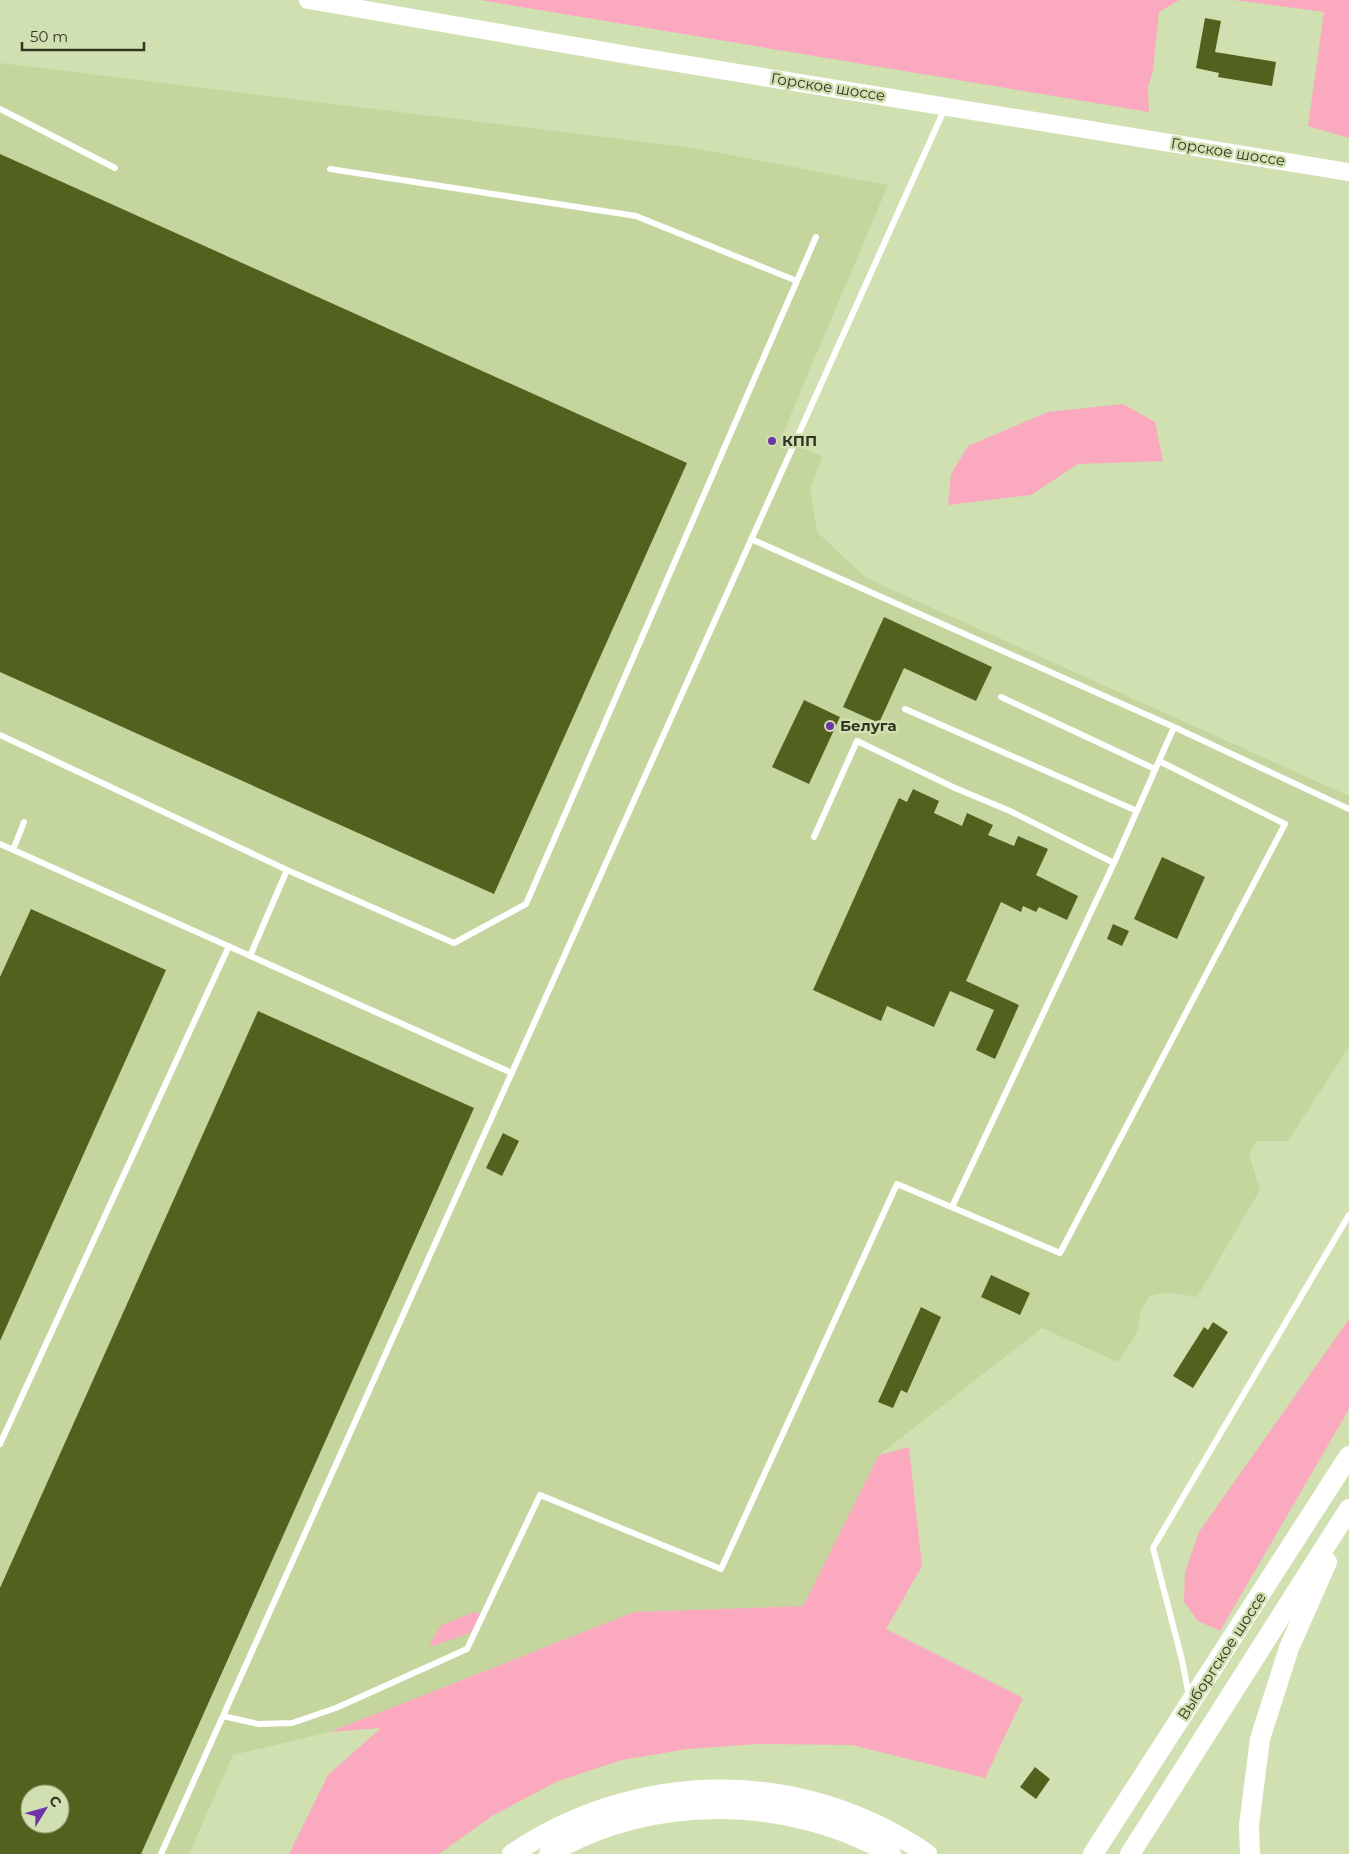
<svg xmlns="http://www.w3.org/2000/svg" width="1349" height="1854" viewBox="0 0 1349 1854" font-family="Montserrat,sans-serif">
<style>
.built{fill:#c4d59e;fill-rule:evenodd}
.green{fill:#faa9bf}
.building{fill:#52621e;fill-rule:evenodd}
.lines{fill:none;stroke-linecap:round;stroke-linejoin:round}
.lane{stroke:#fff;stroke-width:6}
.secondary{stroke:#fff;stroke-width:18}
.primary{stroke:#fff;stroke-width:20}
.poi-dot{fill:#6e35ab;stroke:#d1e0b0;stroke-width:2}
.labels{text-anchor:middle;stroke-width:5;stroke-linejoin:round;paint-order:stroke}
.street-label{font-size:15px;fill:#313624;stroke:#d1e0b0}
.poi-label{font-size:15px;font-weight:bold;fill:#313624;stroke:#d1e0b0;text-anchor:start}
</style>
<rect width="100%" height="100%" fill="#d1e0b0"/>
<path class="built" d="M0,63l693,85 195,37 -107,253 42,19 -13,31 7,44 49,46 483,218v251l-61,94h-31l-8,13 11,36 -63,107 -30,-5 -18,4 -8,15 -4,22 -19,29 -76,-34 -163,127 -76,151 -169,6 -304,120 -97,23 -44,99h-189zM30,1794h30v30h-30z"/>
<path class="green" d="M480,0h699l-20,12 -6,58 -5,17 1,25z
M1234,0h115v138l-41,-12 16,-114z
M1123,404l32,18 8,39 -85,3 -47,31 -83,10 3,-31 17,-28 80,-34z
M1349,1319v90l-129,222 -22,-10 -14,-19 1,-30 14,-40z
M909,1447l13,119 -36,63 137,69 -38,80 -133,-33 -95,-1 -69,5 -66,11 -64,21 -66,35 -53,38h-150l39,-79 53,-47 -51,4 304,-120 169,-6 76,-151z
M474,1612l7,2 -11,19 -41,14 11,-21z"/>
<path class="building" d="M1205,18l16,3 -6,31 61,10 -4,24 -54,-9 1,-4 -23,-5z
M0,154l687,309 -193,431 -494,-222z
M884,617l108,50 -16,34 -72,-33 -25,55 -36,-16z
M804,700l36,17 -31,67 -37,-17z
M913,789l26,12 -5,12 28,13 5,-13 26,12 -5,10 26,11 4,-10 30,13 -12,26 42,21 -11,24 -28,-13 -3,5 -13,-6 -2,6 -20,-10 -35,79 53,24 -24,54 -19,-9 18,-40 -44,-19 -16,36 -47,-21 -6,15 -68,-31 86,-192 8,4z
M1162,857l43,20 -28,62 -43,-20z
M31,909l135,61 -166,371v-364z
M1113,924l16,7 -7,15 -15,-7z
M258,1011l216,97 -333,746h-141v-266zM30,1794h30v30h-30z
M503,1133l16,8 -17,35 -16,-8z
M991,1275l39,18 -10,22 -39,-18z
M921,1307l20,10 -34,76 -6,-3 -8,18 -15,-6z
M1213,1322l15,10 -35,56 -20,-12 31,-49 4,3z
M1035,1767l15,12 -14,20 -16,-12z"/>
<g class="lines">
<path class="lane" d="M0,109l115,59
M330,169l306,47 161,65
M751,539l423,188 175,82
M1001,697l154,72
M905,709l232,102
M0,735l287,135 167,73 72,-39 290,-667
M814,837l43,-96 98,47 55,23 104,52
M0,844l512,229
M13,850l11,-28
M250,956l37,-86
M952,1207l162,-344 45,-102
M0,1444l229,-498
M1189,1696l-7,-36 -29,-112 196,-333
M223,1716l35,8 34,-1 44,-15 131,-59 73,-154 181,74 176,-385 163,69 225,-429 -126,-63 15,-34
M161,1854l784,-1746"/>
<path class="secondary" d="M308,0l326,56 715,116"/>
<path class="primary" d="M512,1854c126,-85 289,-87 415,0
M549,1854c101,-61 240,-59 342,0
M1093,1854l256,-398
M1130,1854l219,-345
M1250,1854l-1,-29 11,-86 29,-91 38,-86"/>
</g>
<g class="poi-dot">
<circle cx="772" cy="441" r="5"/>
<circle cx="830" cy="726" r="5"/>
</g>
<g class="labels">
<g class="street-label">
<text transform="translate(828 87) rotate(9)" y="5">Горское шоссе</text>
<text transform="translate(1228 152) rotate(9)" y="5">Горское шоссе</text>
<text transform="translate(1222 1656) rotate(-57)" y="5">Выборгское шоссе</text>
</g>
<g class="poi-label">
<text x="782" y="446">КПП</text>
<text x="840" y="731">Белуга</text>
</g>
</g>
<g transform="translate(45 1809) rotate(53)"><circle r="24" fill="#d1e0b0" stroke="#919c78"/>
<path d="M0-4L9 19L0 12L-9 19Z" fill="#6e35ab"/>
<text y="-8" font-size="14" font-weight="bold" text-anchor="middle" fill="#313624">С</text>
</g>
<path d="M22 42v8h122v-8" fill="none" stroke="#313624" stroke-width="2.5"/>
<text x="30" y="42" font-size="15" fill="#313624" stroke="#d1e0b0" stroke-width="4" paint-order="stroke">50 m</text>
</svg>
